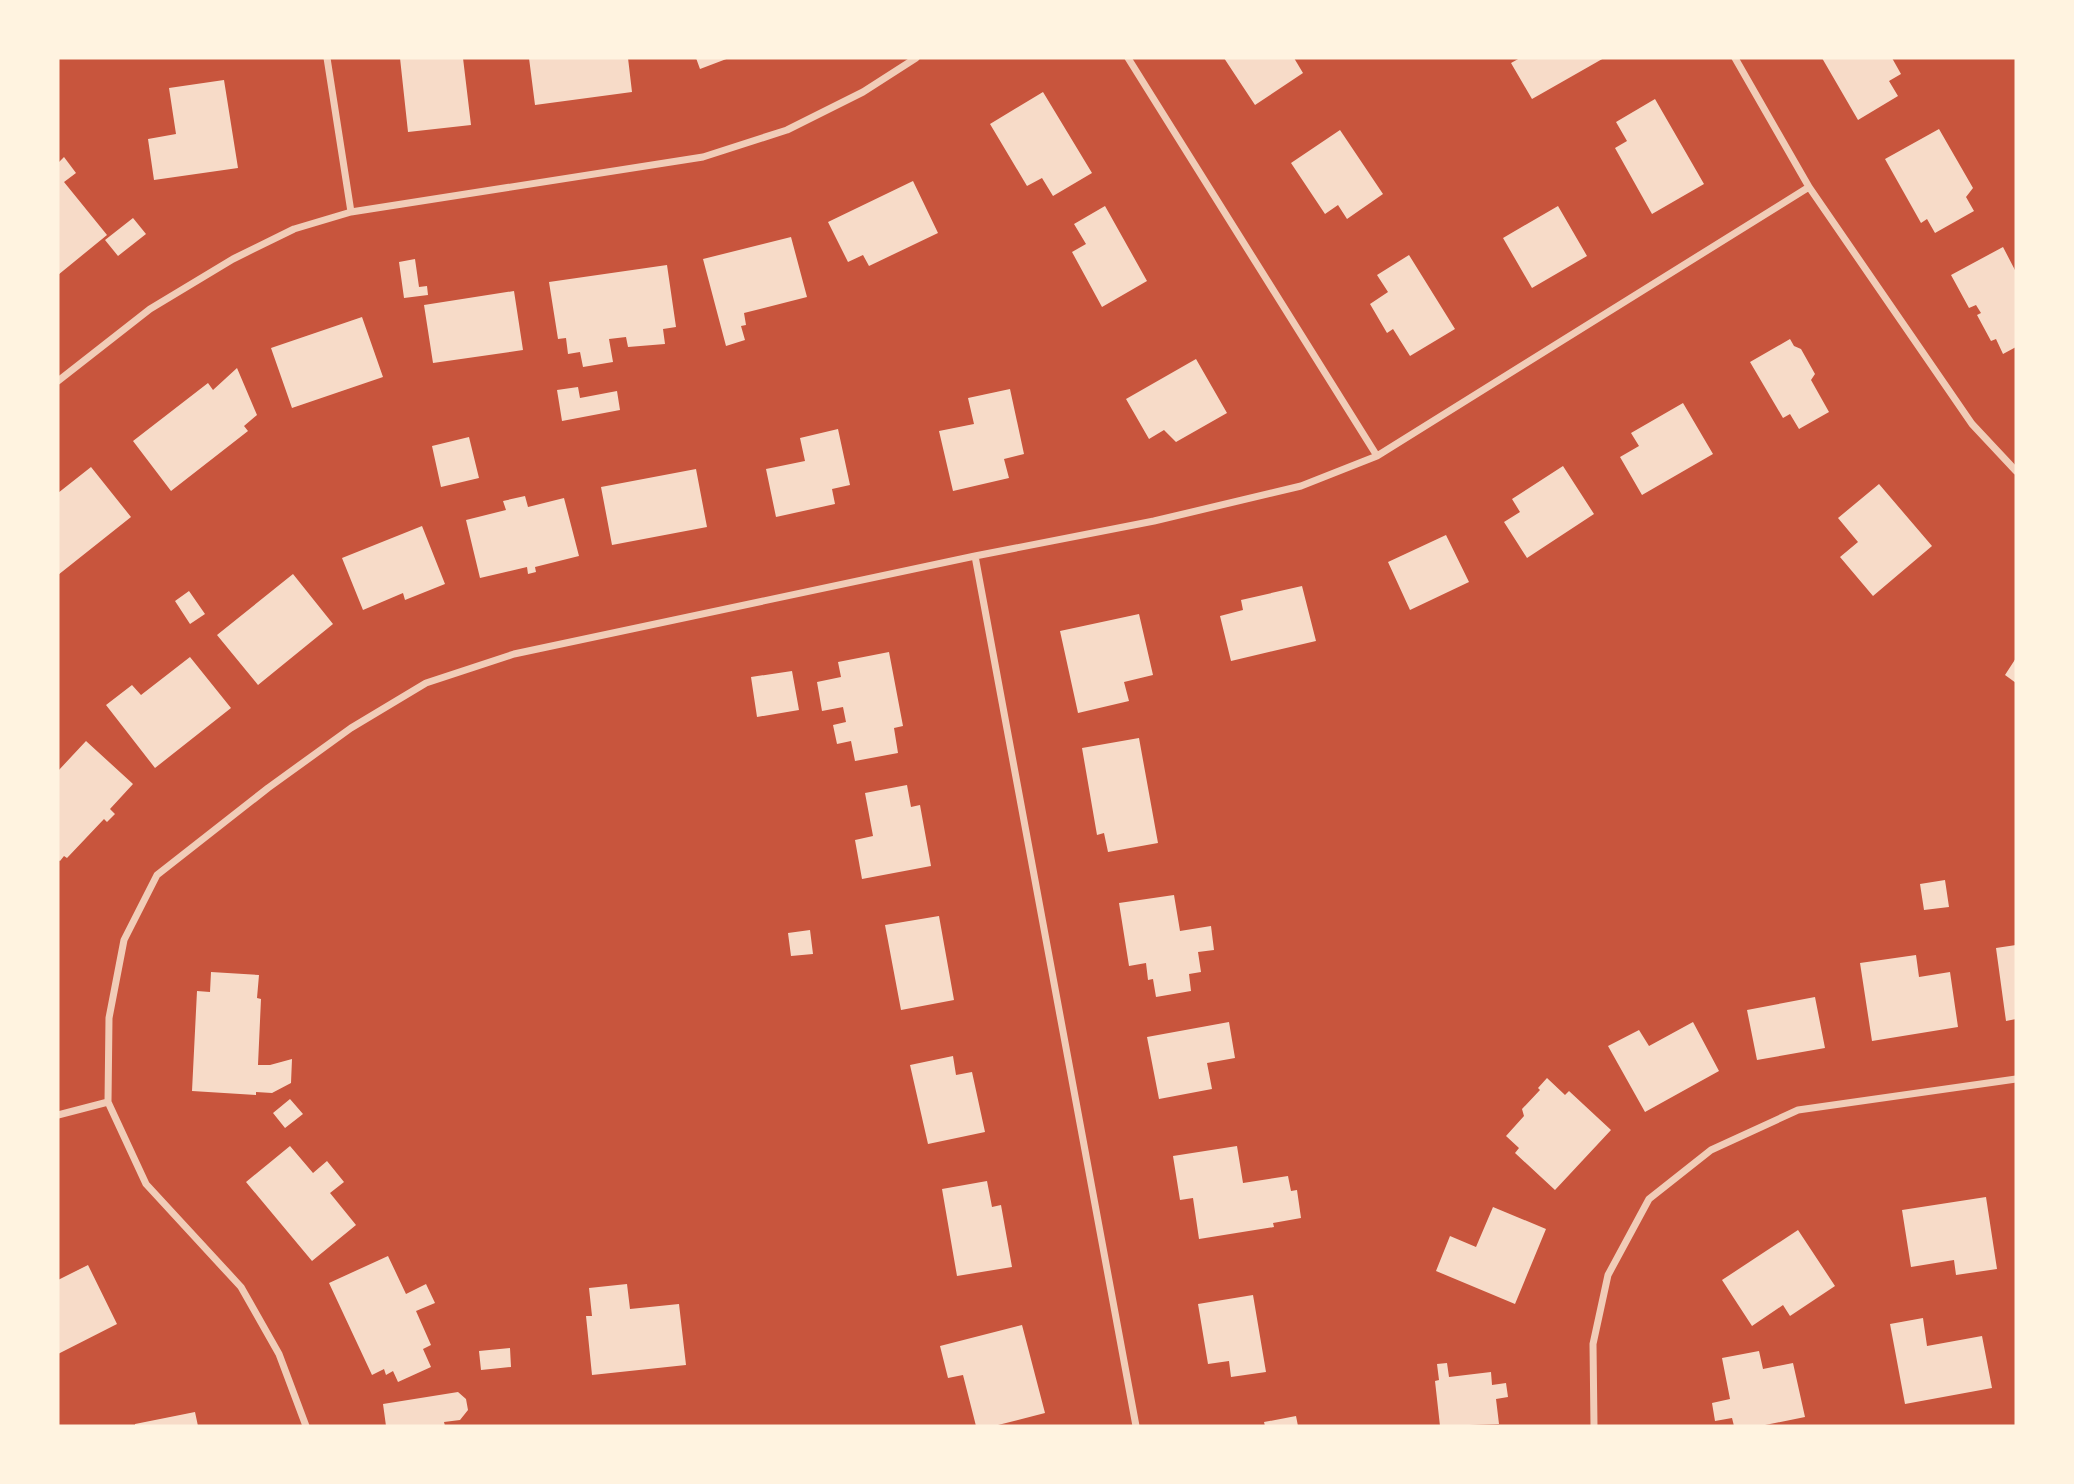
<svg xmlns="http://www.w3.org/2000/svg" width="2074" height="1484" viewBox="0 0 2074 1484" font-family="Bitter,serif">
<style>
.building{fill:#f7dbc8}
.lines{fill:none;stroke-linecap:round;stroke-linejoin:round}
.minor{stroke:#f1ccb7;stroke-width:7}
</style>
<rect width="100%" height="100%" fill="#c8553d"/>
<path class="building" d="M400,58h63l8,67 -63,7z
M529,58h99l4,34 -97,13z
M696,58h33l-29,11z
M1224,58h70l9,15 -48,32z
M1520,58h84l-72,41 -21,-36z
M1822,58h70l9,16 -12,7 9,15 -40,24z
M224,80l14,88 -84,12 -6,-41 28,-5 -7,-46z
M1043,92l49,81 -39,23 -11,-18 -15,8 -37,-62z
M1655,99l49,85 -52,30 -37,-66 12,-7 -11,-19z
M1939,129l34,59 -7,9 8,14 -39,22 -8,-14 -6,4 -36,-64z
M1340,130l43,64 -36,25 -9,-14 -13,9 -34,-51z
M64,157l12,16 -12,9 43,53 -49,40v-112z
M913,181l25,52 -69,33 -6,-11 -15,7 -20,-40z
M1105,206l42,75 -45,26 -30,-55 14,-8 -12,-20z
M1558,206l29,50 -55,32 -29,-50z
M133,218l13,16 -28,22 -13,-16z
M791,237l16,60 -63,16 2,12 -5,1 4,14 -19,6 -23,-87z
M2003,247l13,25v75l-13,7 -7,-15 -5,2 -14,-26 4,-2 -5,-8 -7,3 -18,-33z
M1409,255l46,74 -45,27 -17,-27 -6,4 -17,-29 18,-12 -11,-17z
M415,259l4,28 8,-1 1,9 -24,3 -5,-36z
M667,265l9,62 -13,2 2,15 -37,3 -2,-10 -17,2 4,23 -30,5 -3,-15 -12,2 -2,-16 -8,1 -9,-57z
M514,291l9,59 -90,13 -9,-58z
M362,317l21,60 -91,31 -21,-60z
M1790,339l4,7 7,3 14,25 -4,6 18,32 -30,17 -9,-15 -7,4 -33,-56z
M1196,359l31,54 -51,29 -12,-12 -15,9 -23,-40z
M237,368l20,47 -13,11 4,5 -77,60 -38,-50 75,-58 5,7z
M578,387l2,11 37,-7 3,19 -58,11 -5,-31z
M1010,389l14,65 -20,5 5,19 -56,13 -14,-60 35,-7 -6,-26z
M1683,403l30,51 -71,41 -22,-38 19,-11 -8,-13z
M838,429l12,56 -18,4 3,15 -59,13 -10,-48 39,-8 -5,-23z
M469,437l10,41 -38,9 -9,-41z
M1563,466l31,48 -67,44 -23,-36 16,-10 -8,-13z
M91,467l40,50 -73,58v-82z
M696,469l11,58 -95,18 -11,-58z
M1879,484l53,62 -59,50 -33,-39 18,-15 -20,-24z
M525,496l3,11 36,-9 15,58 -44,11 1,5 -8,2 -1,-7 -47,11 -14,-58 40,-10 -3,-9z
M422,526l23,58 -40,16 -2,-7 -40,17 -21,-52z
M1446,535l23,47 -59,28 -22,-48z
M293,574l40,50 -75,61 -41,-50z
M1302,586l14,55 -85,20 -11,-45 23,-6 -2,-10z
M189,591l16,23 -15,10 -15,-23z
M1139,614l14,61 -29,7 5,19 -51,12 -18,-82z
M889,652l14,74 -9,2 4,25 -43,8 -4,-20 -14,3 -4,-19 13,-3 -3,-15 -21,4 -5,-29 24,-5 -3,-15z
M190,657l41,51 -76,60 -49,-63 26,-20 9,10z
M2016,658v25l-11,-8z
M792,671l7,39 -42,7 -6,-40z
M1139,738l19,105 -50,9 -4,-19 -7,2 -15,-87z
M86,741l47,43 -23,25 5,5 -8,8 -3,-3 -37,39 -3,-2 -4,5 -2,-1v-89z
M907,785l4,22 9,-2 11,61 -69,13 -7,-39 18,-4 -8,-43z
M1945,880l4,27 -25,3 -4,-26z
M1174,895l6,36 31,-5 3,24 -16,2 3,20 -12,2 2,17 -35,6 -3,-18 -5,1 -2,-17 -17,3 -10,-63z
M939,916l15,84 -53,10 -16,-85z
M810,930l3,24 -22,2 -3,-23z
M2016,945v74l-10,2 -10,-73z
M1916,955l3,22 31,-5 8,55 -86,14 -12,-78z
M211,972l48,3 -2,23 4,1 -3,66h12l22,-6 -1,24 -19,10 -16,-1v3l-64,-4 5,-100 13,1z
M1815,997l10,51 -68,12 -10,-50z
M1229,1022l6,36 -28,5 5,26 -53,10 -12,-62z
M1693,1022l26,49 -74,41 -37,-66 31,-16 10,16z
M953,1056l3,19 16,-3 13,60 -57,12 -18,-79z
M1547,1078l18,17 4,-4 42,39 -56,60 -40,-37 4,-5 -13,-12 18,-20 -2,-7 18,-19 -2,-2z
M290,1099l13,15 -18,14 -12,-15z
M290,1146l23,27 14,-12 17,21 -14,11 26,32 -44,36 -66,-79z
M1237,1146l6,37 45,-7 3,15 6,-1 4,28 -28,5 1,4 -75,12 -6,-41 -13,2 -7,-44z
M987,1181l5,26 9,-2 11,62 -55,9 -15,-87z
M1986,1197l11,72 -41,6 -2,-15 -43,7 -9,-57z
M1493,1207l53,22 -31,75 -79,-33 14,-35 26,11z
M1798,1230l37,56 -45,30 -7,-11 -31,21 -30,-46z
M388,1256l18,38 20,-10 9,19 -19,8 15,34 -8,4 8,18 -33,15 -5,-11 -7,4 -2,-6 -12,6 -43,-92z
M88,1265l29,59 -59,30v-74z
M627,1284l3,25 49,-5 7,61 -94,10 -6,-59h6l-3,-28z
M1253,1295l13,77 -35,5 -2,-16 -21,3 -10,-60z
M1923,1318l4,28 55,-10 10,52 -87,16 -15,-80z
M1022,1325l23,88 -51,13h-18l-13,-51 -15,3 -8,-32z
M510,1348l1,19 -30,3 -2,-19z
M1759,1351l4,18 30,-6 12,54 -45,9h-26l-2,-8 -17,3 -3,-18 18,-4 -8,-41z
M1447,1363l2,14 42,-5 1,13 14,-2 2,14 -12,2 3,25 -59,2 -5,-45 4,-1 -2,-16z
M458,1392l8,7 2,11 -8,10 -16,2 1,4h-59l-3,-22z
M195,1412l3,14h-63v-2z
M1296,1416l2,10h-33l-1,-4z"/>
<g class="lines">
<path class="minor" d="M327,58l24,154
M1128,58l249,398
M1735,58l74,129 163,237 44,47
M58,381l92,-72 83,-50 61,-30 57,-17 352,-55 84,-27 76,-38 53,-34
M975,556l161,870
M58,1115l50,-13
M306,1426l-27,-72 -38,-67 -95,-103 -38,-82 1,-84 15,-78 33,-65 111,-87 83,-60 75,-45 88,-29 461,-98 179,-35 147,-35 76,-30 432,-269
M1594,1426l-1,-82 15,-69 41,-76 62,-49 87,-40 218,-31"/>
</g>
<rect width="2074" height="1484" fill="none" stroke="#fff3e0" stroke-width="119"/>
</svg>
